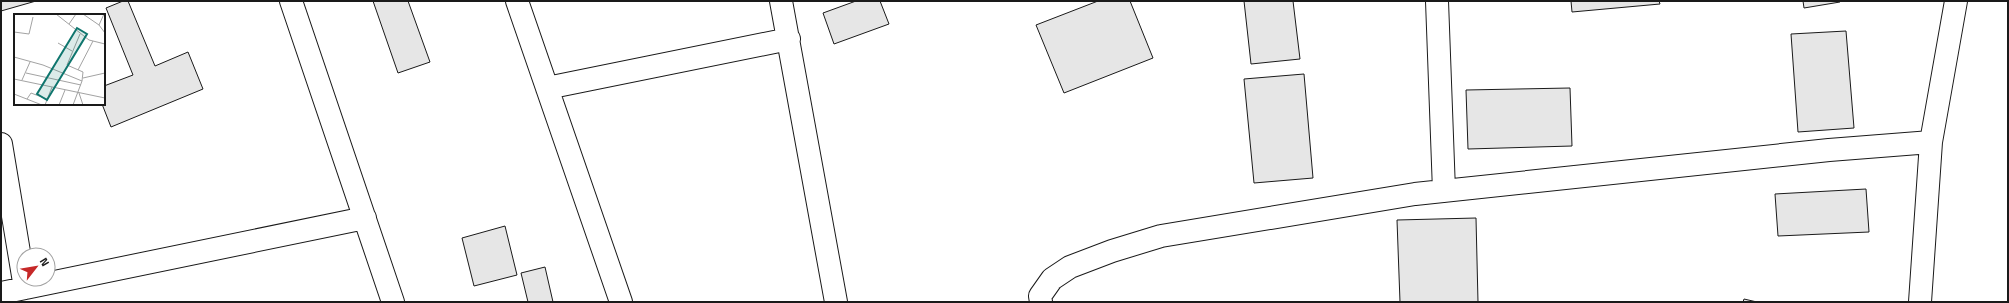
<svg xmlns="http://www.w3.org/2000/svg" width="2009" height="303" viewBox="0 0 2009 303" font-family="'Titillium Web',sans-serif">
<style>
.building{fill:#e6e6e6;stroke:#1a1a1a}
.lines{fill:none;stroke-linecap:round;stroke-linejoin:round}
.minor-casing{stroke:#1a1a1a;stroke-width:24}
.minor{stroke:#fff;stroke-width:22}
.inset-road{fill:none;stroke:#a3a3a3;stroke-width:1}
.view{fill:#0f766e;fill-opacity:0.15;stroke:#0f766e;stroke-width:2}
.inset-edge{fill:none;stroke:#1a1a1a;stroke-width:2}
</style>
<rect width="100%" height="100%" fill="#fff"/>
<path class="building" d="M1,1h35l-35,10z
M123,1h5l27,65 33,-14 15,37 -92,38 -9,-23h2v-18l29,-11 -27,-67z
M373,1h35l22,61 -32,11z
M856,1h24l9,23 -55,20 -11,-31z
M1098,1h32l23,57 -89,35 -28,-68z
M1244,1h49l7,58 -49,5z
M1571,1h88l1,3 -88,8z
M1803,1h37v1l-36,6z
M1846,31l8,97 -56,4 -7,-98z
M1304,74l9,104 -59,5 -10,-104z
M1570,88l2,58 -104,3 -2,-59z
M1866,189l3,43 -91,4 -3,-42z
M1476,218l2,84h-78l-3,-82z
M505,226l12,49 -43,11 -12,-48z
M545,267l8,35h-25l-7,-29z
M1744,299l13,3h-14z"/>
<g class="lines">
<g class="minor-casing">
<path id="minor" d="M291,1l102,301
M517,1l104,301
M781,1l55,301
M1437,1l7,190
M547,88l242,-49
M1,144l24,144
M1,293l364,-75
M1041,302l-1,-6 12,-17 18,-12 42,-16 49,-15 254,-42 414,-44 102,-8
M1920,302l11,-160 25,-141"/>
</g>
<use href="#minor" class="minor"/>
</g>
<g transform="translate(14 14)">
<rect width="91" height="91" fill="#fff"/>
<path class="inset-road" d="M42,0l33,26 16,4M69,0l16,11 6,8M55,10l7,-10M85,11l5,-11M0,18l15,2 4,-17M44,29l14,8M0,43l29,8 39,16M64,56l15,-29M12,59l55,12M69,64l22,-5M0,65l91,19M8,66l8,-18M65,79l4,12M0,80l28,11M13,85l4,-6 16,6M31,91l7,-18M45,91l6,-15M59,91l9,-24 1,-9 -16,-7 13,-31"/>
<path class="view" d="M63,14l10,6 -40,66 -10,-6z"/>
<rect width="91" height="91" class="inset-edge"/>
</g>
<rect width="2009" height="303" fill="none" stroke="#1a1a1a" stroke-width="4"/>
<g transform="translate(36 267) rotate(59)"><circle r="19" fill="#ffffff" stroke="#a3a3a3"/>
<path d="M0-3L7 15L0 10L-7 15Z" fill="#c62828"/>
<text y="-6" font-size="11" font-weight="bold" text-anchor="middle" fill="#1a1a1a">N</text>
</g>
</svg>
